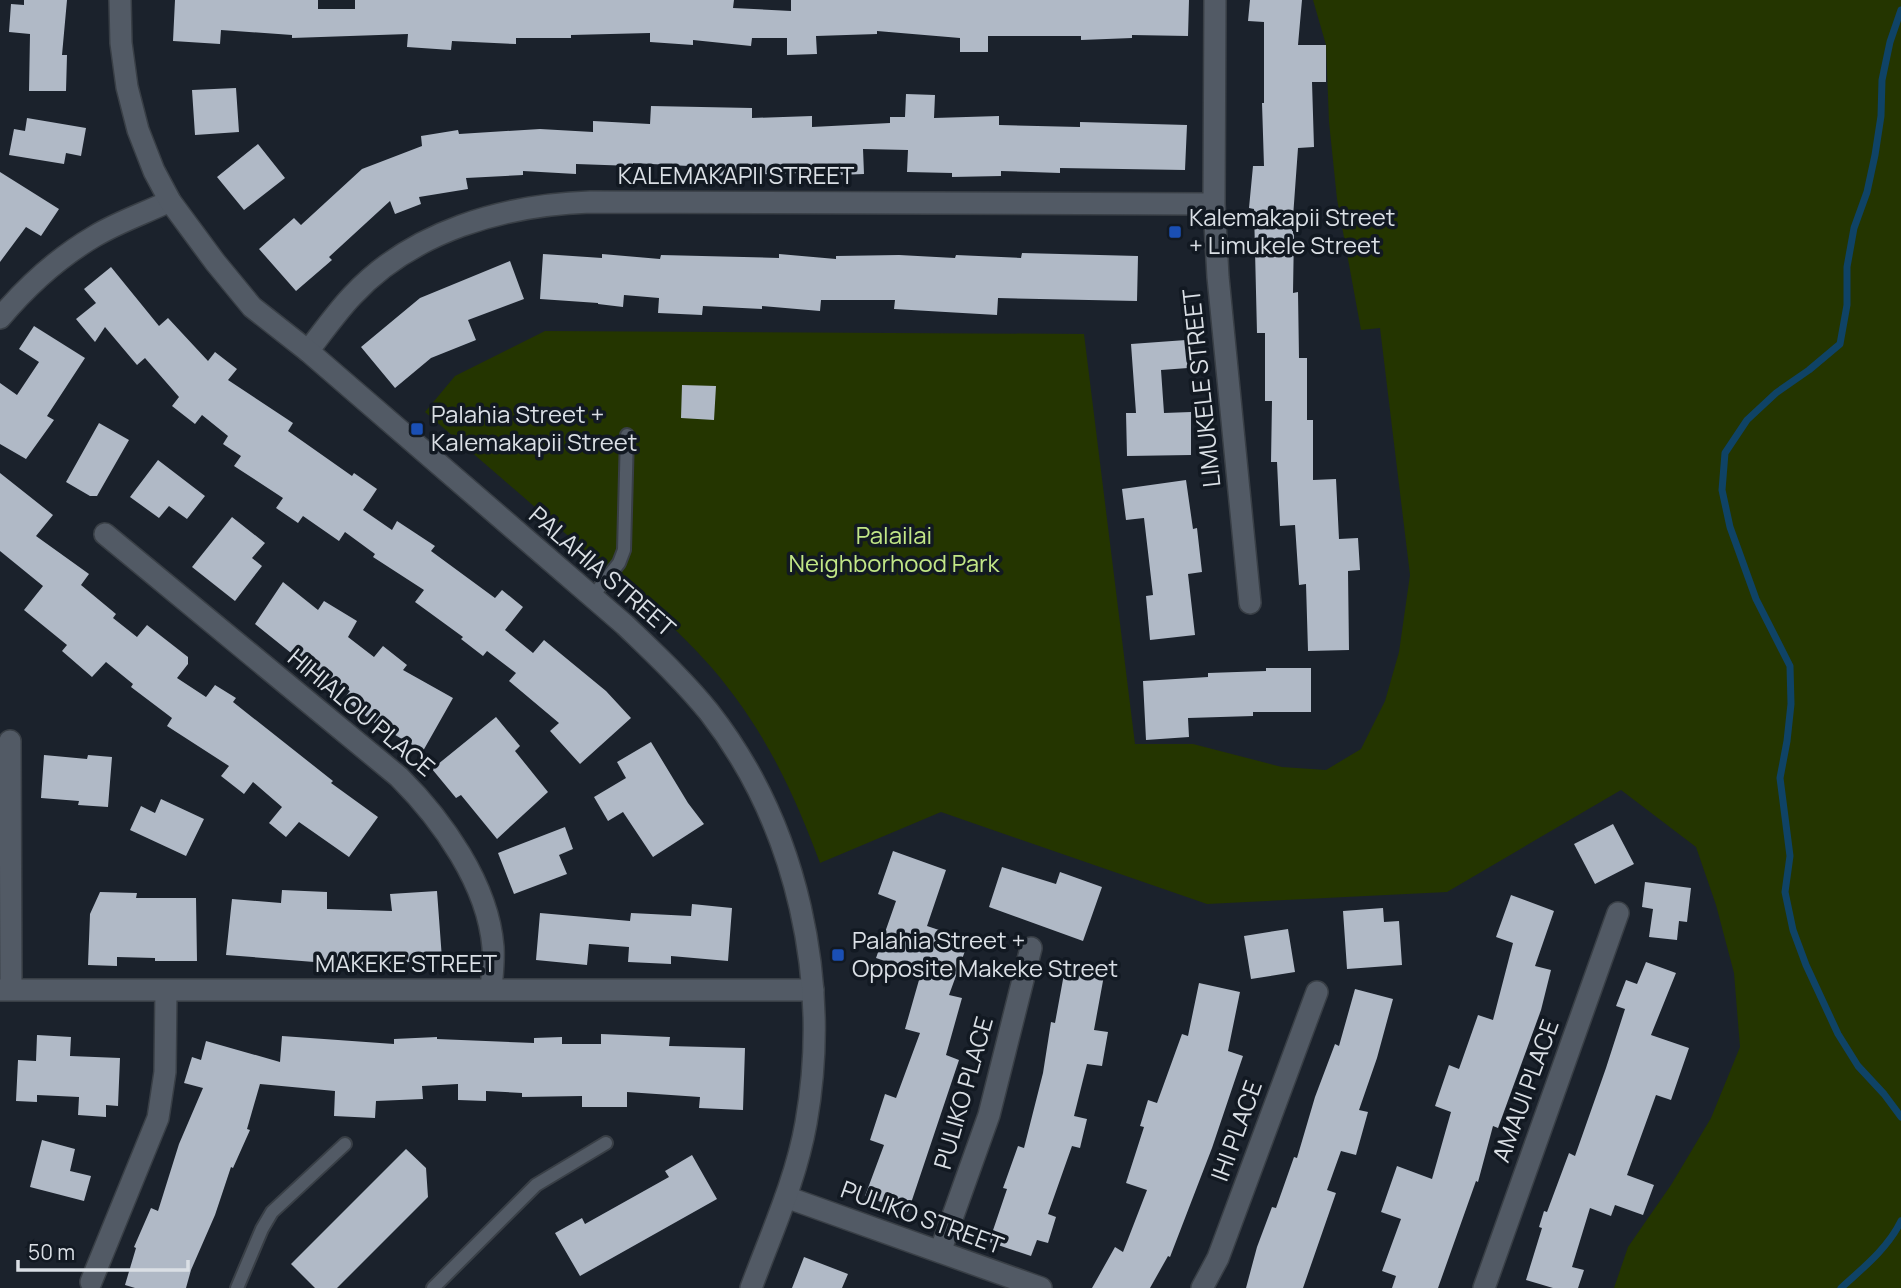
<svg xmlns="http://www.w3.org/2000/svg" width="1901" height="1288" viewBox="0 0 1901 1288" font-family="Manrope,sans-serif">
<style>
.green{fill:#243500}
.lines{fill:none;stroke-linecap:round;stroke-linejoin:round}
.stream{stroke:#0f4366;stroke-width:7}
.building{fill:#b0b9c6}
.lane-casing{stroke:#393f46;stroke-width:16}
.street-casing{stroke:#393f46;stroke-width:24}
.secondary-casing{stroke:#393f46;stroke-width:24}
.lane{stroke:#525a65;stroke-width:12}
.street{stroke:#525a65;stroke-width:21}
.secondary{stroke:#525a65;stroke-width:21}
.transit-dot{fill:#1a4fb4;stroke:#121922;stroke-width:2.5}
.labels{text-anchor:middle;stroke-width:7;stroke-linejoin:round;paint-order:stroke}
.street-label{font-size:24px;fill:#dadfe5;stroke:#121922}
.poi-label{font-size:24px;fill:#dadfe5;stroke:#121922;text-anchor:start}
.park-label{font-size:24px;fill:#c2e787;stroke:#121922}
</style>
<rect width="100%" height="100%" fill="#1b222c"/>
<path class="green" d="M1313,0h588v1288h-287l14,-41 43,-62 40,-67 29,-71 -6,-74 -18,-68 -20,-58 -75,-57 -174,102 -240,12 -266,-92 -121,51c-22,-59 -47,-115 -85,-166 -38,-53 -90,-95 -140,-138 -57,-49 -113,-98 -170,-147l30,-36 90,-45 539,3 51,410h58l89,23 44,3 35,-21 24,-48 14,-49 11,-77 -30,-247 -19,2 -24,-131 -8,-77 -3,-77z"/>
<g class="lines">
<path class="stream" d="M1901,10l-11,32 -8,38 -1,36 -6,39 -8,37 -13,36 -7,39v38l-7,39 -31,26 -33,23 -29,27 -22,33 -3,37 8,37 26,72 34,67 1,38 -4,37 -7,37 10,78 -5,36 8,38 13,35 32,69 20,32 26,28 17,23
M1841,1288c22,-20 47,-40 60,-67"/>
</g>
<path class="building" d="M24,0h43l-5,55h5l-1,36h-37l1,-57 -21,-2 2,-28 13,1z
M175,0h143v9h37v-9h379l-1,8 58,3v-11h398l-1,36 -56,-1v3l-51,2v-4h-93v16h-28v-14l-83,-7v3l-61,2 1,18 -30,1v-17h-35l-1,8 -58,-6v5l-43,-3v-9l-79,2v3h-55v6l-64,-3 -1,9 -44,-3 1,-13 -116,4v-3l-71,-5 -1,14 -47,-3z
M1250,0h52l-4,45h28v37h-14l2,65 -16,1 -6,83h2l-1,62 5,-1 1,66h8v62h6v60l23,-1 3,60 19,-1 2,32 -12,1 1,79 -41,1 -2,-67 -7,1 -4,-60 -15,1 -3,-64h-6l1,-61h-7v-68h-8l-3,-124 -5,-1 4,-42h11l-2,-63h2v-81l-16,-1z
M236,88l3,44 -44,3 -3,-45z
M906,94l29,1 -1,23 65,-2v9l81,2v-5l107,3 -2,45 -125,-2v5l-59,-2v5l-49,1v-4l-45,-1 1,-22 -45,-1 1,25 -26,1v-3l-131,4v-9l-74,-4v3l-57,-2v10l-53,-3v4l-57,3 2,11 -49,8 2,7 -26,10 -5,-13 -61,56 3,3 -36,31 -37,-42 35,-31 7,7 61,-56 60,-23 -1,-10 37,-6 1,4 81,-5 53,3v-11l57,3 1,-18 101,2v10l60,-2v11l78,-4v-6h15z
M27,118l59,10 -5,28 -15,-3 -2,11 -55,-9 5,-26 11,2z
M258,144l27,34 -41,32 -27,-33z
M0,172l59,37 -18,27 -15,-9 -26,35z
M1022,253l116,3 -1,45 -139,-3 -1,17 -103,-6 1,-9h-74l-1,11 -58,-5v3l-59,-3 -1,9 -44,-2 1,-15 -35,-3 -1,12 -25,-3v-1l-58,-4 3,-45 59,4v-4l58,5 1,-4 118,3v-4l57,5v-3l63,-1 56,3 1,-3 65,3z
M510,261l14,38 -56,21 8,20 -45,18 -36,30 -34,-41 59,-49z
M111,267l48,59 9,-8 40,43 7,-9 22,17 -9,11 65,43 -5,8 64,45 2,-3 23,16 -14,21 29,20 5,-9 38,25 -4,5 64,47 7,-8 21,17 -18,23 28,23 11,-13 62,51 25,27 -51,46 -30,-33 9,-8 -50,-42 7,-8 -29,-22 -4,5 -22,-17 2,-2 -48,-35 9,-12 -51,-33 2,-3 -30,-22 -6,9 -36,-25 -5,7 -22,-15 7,-10 -49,-32 7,-10 -18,-12 5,-8 -26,-21 -7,9 -23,-18 7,-9 -34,-39 -8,7 -32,-38 -10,15 -19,-23 20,-16 -12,-14z
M34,326l51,32 -38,58 7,4 -28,39 -26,-15v-61l17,12 22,-33 -20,-13z
M1186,340l2,28 -27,2 3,43 27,-1v43l-64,1 -1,-43h10l-5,-69z
M682,385l34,1 -2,34 -33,-2z
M99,423l30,17 -32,56h-7l-24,-14z
M158,460l47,36 -18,23 -18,-13 -10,12 -29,-21z
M0,473l53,42 -17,21 53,38 -8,11 35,29 -3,4 24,19 10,-12 41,32v7l-11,14 29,19 9,-12 21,13 -3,4 100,79 -2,2 47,34 -29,40 -50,-35 -13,15 -17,-14 13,-16 -29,-25 -9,12 -23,-18 8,-10 -62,-40 5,-8 -41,-31 2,-3 -27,-22 -14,15 -30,-26 5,-6 -43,-35 19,-24 -43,-35z
M1186,480l7,49 4,-1 5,44 -14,2 7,61 -45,5 -4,-44 7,-1 -9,-77 -18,2 -4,-31z
M232,517l33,26 -13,15 10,8 -27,35 -43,-34z
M283,582l35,28 6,-9 33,20 -9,16 26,20 9,-11 24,19 -4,5 50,28 -30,53 -47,-27 -32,-25 6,-8 -60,-37 1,-1 -36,-29z
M1266,668h45v44h-58v4l-65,2 1,19 -43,3 -3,-59 65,-4v-4l58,-2z
M496,717l24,29 -5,5 33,41 -51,47 -36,-44 -5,3 -24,-29z
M651,742l37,61 16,21 -51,33 -30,-45 -15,9 -14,-24 32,-19 -9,-16z
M44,755l43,4 1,-4 24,2 -4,50 -30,-2 1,-4 -38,-3z
M161,799l43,20 -18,37 -56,-26 11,-24 14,7z
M1613,824l21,40 -39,20 -21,-40z
M565,827l8,22 -14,6 8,19 -53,20 -16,-41z
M893,851l53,19 -19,56 42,14 -20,55 13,3 -16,57 13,5 -51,152 -43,-16 19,-51 -14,-5 15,-46 11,4 24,-65 -15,-4 16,-56 -45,-15 20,-57 -18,-7z
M1002,867l54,17 4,-12 42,15 -19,54 -94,-34z
M1645,882l46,6 -4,34 -8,-1 -2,19 -28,-3 4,-28 -11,-2z
M282,890l45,2v17l65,2 -2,-17 47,-3 5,68 -77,7 -139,-11 6,-56 49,4z
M100,892l37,1 -1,5h60l1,63h-42v-3l-38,-1v9l-29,-1 2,-51z
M1511,895l43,16 -19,55 16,4 -10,40 -43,118 -5,-2 -15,56 -2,-1 -38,107h-46l4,-12 -14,-5 19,-52 -20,-7 16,-46 35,13 19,-67 -16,-6 14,-41 10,4 19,-54 15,5 20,-77 -17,-6z
M692,904l40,4 -4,53 -57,-5v8l-43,-2 1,-15 -40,-3 -2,21 -51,-5 4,-47 90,8 1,-8 60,3z
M1383,908l1,14 15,-1 3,44 -55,4 -4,-58z
M1288,929l7,43 -44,7 -7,-43z
M1646,962l30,11 -25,62 38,13 -18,52 -15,-5 -29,80 27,10 -11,30 -28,-10 -4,11 -21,-8 -18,59 12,3 -6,18h-25l-27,-8 16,-52 -3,-1 5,-16 3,1 22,-59 6,3 31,-88 19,-59 -9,-3 10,-26 11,4z
M1066,963l39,7 -11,60 14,2 -6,34 -15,-2 -13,52 13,3 -7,29 -8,-2 -24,68 8,3 -8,26 -11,-3 -6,16 -42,-14 18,-53 -4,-1 15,-42 6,2 19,-75 8,-51 4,1z
M1199,983l41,9 -12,59 15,5 -31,92 -42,109 -2,-1 -18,32h-58l23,-41 8,5 24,-62 -21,-7 18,-56 -4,-1 8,-26 9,3 25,-69 6,2z
M1355,989l38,10 -16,59 -18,52 9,2 -12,43 -15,-4 -14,39 9,3 -33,95h-57l11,-41 15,-40 4,1 18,-51 3,1 18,-61 20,-53 4,2z
M601,1034l69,3 -1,9 76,2 -2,62 -44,-2 1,-11 -73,-5v15h-45v-11l-60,1v-4l-36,-2v10l-28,-1v-16l-36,2 1,13 -47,2 -1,17 -41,-2 1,-25 -75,-7 -13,45 3,1 -17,38 -2,-1 -16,48 -24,55 -5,18h-51l-10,-3 11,-37 -2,-1 17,-39 7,3 21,-67 24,-56 -19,-5 8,-26 9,3 5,-19 74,21 2,-26 112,8v-5l43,-2v2l97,4v-5l28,-1v7h39z
M37,1035l34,2 -1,19 50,2 -2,48 -12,-1v12l-28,-2 1,-18 -42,-2v7l-21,-1 2,-41 18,1z
M42,1140l33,9 -5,22 21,5 -7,25 -54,-14z
M406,1149l20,19 2,29 -91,91h-22l-24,-24z
M692,1155l25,44 -137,77 -25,-43 27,-15 3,6 84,-47 -4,-6z
M804,1257l44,17 -6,14h-50z"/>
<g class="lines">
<g class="lane-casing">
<path id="lane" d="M592,597l27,-34 5,-13 3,-115
M237,1288l25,-59 10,-17 73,-68
M433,1288l103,-103 70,-42"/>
</g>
<g class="street-casing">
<path id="street" d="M1215,0l-1,204 4,73 32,326
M0,318c27,-32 59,-61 95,-82 23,-14 50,-23 75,-35
M308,351c14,-18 28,-38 44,-55 60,-65 152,-91 238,-94l624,2
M105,534l294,243c43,43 89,107 94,170 1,14 -1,29 -2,43
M10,741l1,249
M0,990h813
M786,1197l255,91
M940,1252l49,-137 42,-167
M91,1282l67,-164 7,-46 1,-82
M1202,1288l16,-30 99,-266
M1484,1288l134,-375"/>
</g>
<g class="secondary-casing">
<path id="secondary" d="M120,0l1,43 6,44 11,43 16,41 16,30 45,61 37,45 56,44 317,274c29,28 58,55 84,87 89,114 122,270 97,411 -10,57 -35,111 -55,165"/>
</g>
<use href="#lane" class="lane"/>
<use href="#street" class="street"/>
<use href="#secondary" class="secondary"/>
</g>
<g class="transit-dot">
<rect x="1168" y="225" width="14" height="14" rx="3.5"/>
<rect x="410" y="422" width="14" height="14" rx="3.5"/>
<rect x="831" y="948" width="14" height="14" rx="3.5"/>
</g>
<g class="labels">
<g class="street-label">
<text x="736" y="184">KALEMAKAPII STREET</text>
<text transform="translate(1202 388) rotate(-96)" y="8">LIMUKELE STREET</text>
<text transform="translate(602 572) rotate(41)" y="8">PALAHIA STREET</text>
<text transform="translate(361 713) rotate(40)" y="8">HIHIALOU PLACE</text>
<text x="406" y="972">MAKEKE STREET</text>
<text transform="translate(1526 1091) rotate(-70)" y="8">AMAUI PLACE</text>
<text transform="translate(964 1093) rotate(-74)" y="8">PULIKO PLACE</text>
<text transform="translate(1237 1131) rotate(-70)" y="8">IHI PLACE</text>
<text transform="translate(922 1218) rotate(20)" y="8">PULIKO STREET</text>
</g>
<g class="poi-label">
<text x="1189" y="226">Kalemakapii Street<tspan x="1189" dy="28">+ Limukele Street</tspan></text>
<text x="431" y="423">Palahia Street +<tspan x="431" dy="28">Kalemakapii Street</tspan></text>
<text x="852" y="949">Palahia Street +<tspan x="852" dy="28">Opposite Makeke Street</tspan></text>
</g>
<g class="park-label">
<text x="894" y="544">Palailai<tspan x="894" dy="28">Neighborhood Park</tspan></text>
</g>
</g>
<path d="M18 1260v10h170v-10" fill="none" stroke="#dadfe5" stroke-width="3.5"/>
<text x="28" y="1260" font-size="21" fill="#dadfe5" stroke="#121922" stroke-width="5" paint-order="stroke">50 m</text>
</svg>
